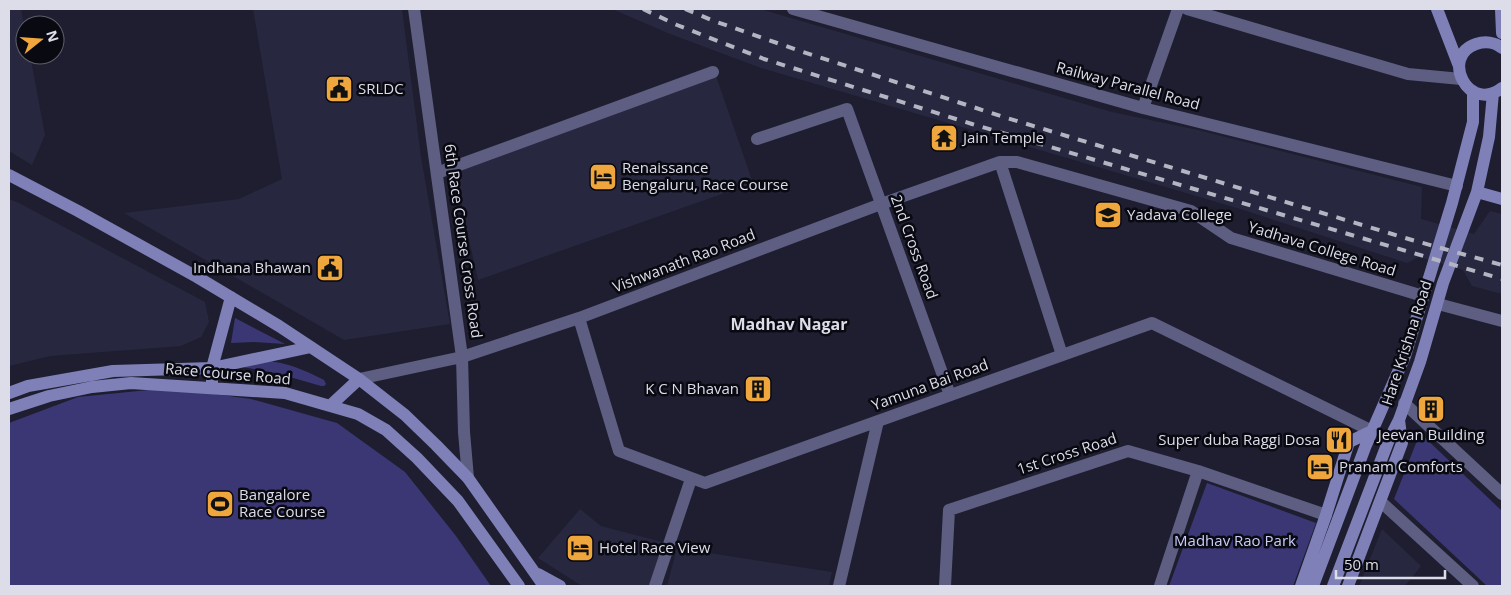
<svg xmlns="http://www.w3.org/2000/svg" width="1511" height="595" viewBox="0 0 1511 595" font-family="'Open Sans',sans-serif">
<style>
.built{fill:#27273f}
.green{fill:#3b3774}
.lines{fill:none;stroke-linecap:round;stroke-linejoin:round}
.street{stroke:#5d5e81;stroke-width:12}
.secondary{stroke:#7f80b8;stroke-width:12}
.rail{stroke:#b4b5c2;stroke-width:4;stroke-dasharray:9 9;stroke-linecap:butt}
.labels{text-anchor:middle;stroke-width:5;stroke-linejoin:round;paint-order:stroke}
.street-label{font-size:15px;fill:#dcdde9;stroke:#090911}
.poi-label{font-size:15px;fill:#dcdde9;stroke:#090911;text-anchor:start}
.park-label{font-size:15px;fill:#cbcdf9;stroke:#090911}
.neighbourhood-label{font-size:16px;font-weight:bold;fill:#dcdde9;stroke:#090911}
</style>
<rect width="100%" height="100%" fill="#1e1e30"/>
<path class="built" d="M9,9h12l4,21v25h5l15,80 -13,30 -23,-14z
M253,9h149l19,148 29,167 -106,16 -220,-127 115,-14 43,-20z
M612,9h148l352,103 86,18 224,57 -1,32 53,15 16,-23 12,3v80l-30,-8 -9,-16 -44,-13 -12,6 -170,-55 -476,-140 -91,-34z
M716,76l37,107 -275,97 -24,-109z
M9,199l10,4 186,99 4,20 -8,15 -20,9 -131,10 -41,10z
M580,509l21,17 65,17 -13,43h-71l-44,-28z
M1382,529l39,37 -16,20h-46z
M677,548l155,24 -3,14h-162z"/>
<path class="green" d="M235,318l50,26 -31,-2 -23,1z
M258,360c28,2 42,8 66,20l2,4 -2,2h-3l-45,-13 -39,-7z
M169,388l82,11 86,24 68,49 51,64 35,50h-482v-163l69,-26z
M1420,433l82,78v75h-15l-93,-87z
M1207,483l109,40 -23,63h-124z"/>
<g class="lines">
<path class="street" d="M414,9l48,348 2,75 4,46
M793,9l350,99 314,78
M1187,9l221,65 53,5
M1143,108l35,-99
M757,139l90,-30 103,286
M1000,162l62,193
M437,173l276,-101
M1438,304l64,17
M579,318l40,133 86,32 447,-160 220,108
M359,379l103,-22 117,-39 302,-114 119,-42h17l174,49 40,27 192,58
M1404,403l98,91
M1381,502l92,84
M655,586l36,-107
M839,586l39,-165
M945,586l4,-76 179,-59 70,20 128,44
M1160,586l38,-115"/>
<path class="secondary" d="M1437,9l22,57
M1501,9l1,24
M1502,48c-7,-6 -17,-7 -26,-4 -36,12 -8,70 26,44
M9,175l69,36 119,66 82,49 80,53 46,36 31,30 32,33 76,108
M1477,192l25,7
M212,387v-19l19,-71
M9,393l19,-7 85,-15 99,-3 99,-21
M331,405l28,-26
M9,409l40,-13 43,-9 39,-4 154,10 73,21 28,16 31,28 41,43 61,85
M538,574l22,12
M1301,586l25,-71 23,-73 23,-11
M1313,586l53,-141 39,-89 47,-153 21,-81v-31
M1333,586l55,-144 11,-22 21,-58 23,-79 34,-91 12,-55 4,-44
M1348,586l54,-143 -3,-23"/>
<path class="rail" d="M643,9l34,16 87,34 208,65 530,155
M685,9l29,12 89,31 204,66 405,122 90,25"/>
</g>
<defs>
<g id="civic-square" transform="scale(1.4375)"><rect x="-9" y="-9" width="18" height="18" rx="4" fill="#efa73d" stroke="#090911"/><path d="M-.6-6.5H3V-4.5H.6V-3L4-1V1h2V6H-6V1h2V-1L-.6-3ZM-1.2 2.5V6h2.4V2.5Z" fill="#111"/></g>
<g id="temple-square" transform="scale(1.4375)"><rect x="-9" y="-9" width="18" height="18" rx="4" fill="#efa73d" stroke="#090911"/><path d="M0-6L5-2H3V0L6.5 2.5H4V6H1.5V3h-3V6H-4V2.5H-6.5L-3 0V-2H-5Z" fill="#111"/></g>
<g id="hotel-square" transform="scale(1.4375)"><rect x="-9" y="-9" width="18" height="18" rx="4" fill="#efa73d" stroke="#090911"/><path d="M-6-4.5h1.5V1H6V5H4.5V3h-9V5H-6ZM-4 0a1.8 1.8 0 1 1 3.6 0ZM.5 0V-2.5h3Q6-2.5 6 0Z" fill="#111"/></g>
<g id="university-square" transform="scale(1.4375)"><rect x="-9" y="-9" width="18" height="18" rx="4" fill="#efa73d" stroke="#090911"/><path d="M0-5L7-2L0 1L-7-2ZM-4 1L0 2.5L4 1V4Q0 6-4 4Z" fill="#111"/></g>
<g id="building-square" transform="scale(1.4375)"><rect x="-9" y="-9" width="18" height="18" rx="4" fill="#efa73d" stroke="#090911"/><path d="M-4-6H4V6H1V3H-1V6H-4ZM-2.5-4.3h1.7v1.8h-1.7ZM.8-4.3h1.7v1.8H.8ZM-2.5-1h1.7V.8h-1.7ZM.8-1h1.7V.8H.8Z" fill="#111"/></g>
<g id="restaurant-square" transform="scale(1.4375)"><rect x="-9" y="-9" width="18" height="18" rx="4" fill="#efa73d" stroke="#090911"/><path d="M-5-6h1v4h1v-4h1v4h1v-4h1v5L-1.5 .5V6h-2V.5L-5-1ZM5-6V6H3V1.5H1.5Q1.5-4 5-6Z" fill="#111"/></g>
<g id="stadium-square" transform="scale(1.4375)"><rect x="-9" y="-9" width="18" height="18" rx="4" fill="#efa73d" stroke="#090911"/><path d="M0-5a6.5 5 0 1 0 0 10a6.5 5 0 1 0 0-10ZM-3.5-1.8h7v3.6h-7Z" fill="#111"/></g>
</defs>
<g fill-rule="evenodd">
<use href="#civic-square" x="339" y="89"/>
<use href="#temple-square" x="944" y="138"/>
<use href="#hotel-square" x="603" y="177"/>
<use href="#university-square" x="1108" y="215"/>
<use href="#civic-square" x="330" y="268"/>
<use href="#building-square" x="758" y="389"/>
<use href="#building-square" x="1431" y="409"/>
<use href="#restaurant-square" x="1339" y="440"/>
<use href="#hotel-square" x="1320" y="467"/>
<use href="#stadium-square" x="220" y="504"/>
<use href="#hotel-square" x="580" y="548"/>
</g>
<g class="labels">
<g class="street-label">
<text transform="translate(1128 86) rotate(15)" y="5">Railway Parallel Road</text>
<text transform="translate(463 241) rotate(82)" y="5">6th Race Course Cross Road</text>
<text transform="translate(914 247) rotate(70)" y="5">2nd Cross Road</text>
<text transform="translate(1322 249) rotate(17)" y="5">Yadhava College Road</text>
<text transform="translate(684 261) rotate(-21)" y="5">Vishwanath Rao Road</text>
<text transform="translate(1407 343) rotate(-72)" y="5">Hare Krishna Road</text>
<text transform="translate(228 374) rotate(5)" y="5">Race Course Road</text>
<text transform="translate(930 385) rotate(-20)" y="5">Yamuna Bai Road</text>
<text transform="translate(1067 454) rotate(-18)" y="5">1st Cross Road</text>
</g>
<g class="poi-label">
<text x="358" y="94">SRLDC</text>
<text x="963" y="143">Jain Temple</text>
<text x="622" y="173">Renaissance<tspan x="622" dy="17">Bengaluru, Race Course</tspan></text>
<text x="1127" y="220">Yadava College</text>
<text x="311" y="273" text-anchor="end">Indhana Bhawan</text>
<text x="739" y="394" text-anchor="end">K C N Bhavan</text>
<text x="1431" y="440" text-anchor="middle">Jeevan Building</text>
<text x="1320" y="445" text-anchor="end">Super duba Raggi Dosa</text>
<text x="1339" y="472">Pranam Comforts</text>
<text x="239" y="500">Bangalore<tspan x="239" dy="17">Race Course</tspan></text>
<text x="599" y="553">Hotel Race View</text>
</g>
<g class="park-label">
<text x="1235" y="546">Madhav Rao Park</text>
</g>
<g class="neighbourhood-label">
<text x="789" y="330">Madhav Nagar</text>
</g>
</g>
<rect width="1511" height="595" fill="none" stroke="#dcdde9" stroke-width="20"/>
<g transform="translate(40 40) rotate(73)"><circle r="24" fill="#090911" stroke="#5d5e67"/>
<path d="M0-4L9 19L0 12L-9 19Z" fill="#efa73d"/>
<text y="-8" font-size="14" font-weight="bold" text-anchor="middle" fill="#dcdde9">N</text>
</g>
<path d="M1336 570v8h109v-8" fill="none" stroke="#dcdde9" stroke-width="2.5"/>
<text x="1344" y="570" font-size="15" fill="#dcdde9" stroke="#090911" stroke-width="4" paint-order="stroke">50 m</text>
</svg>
